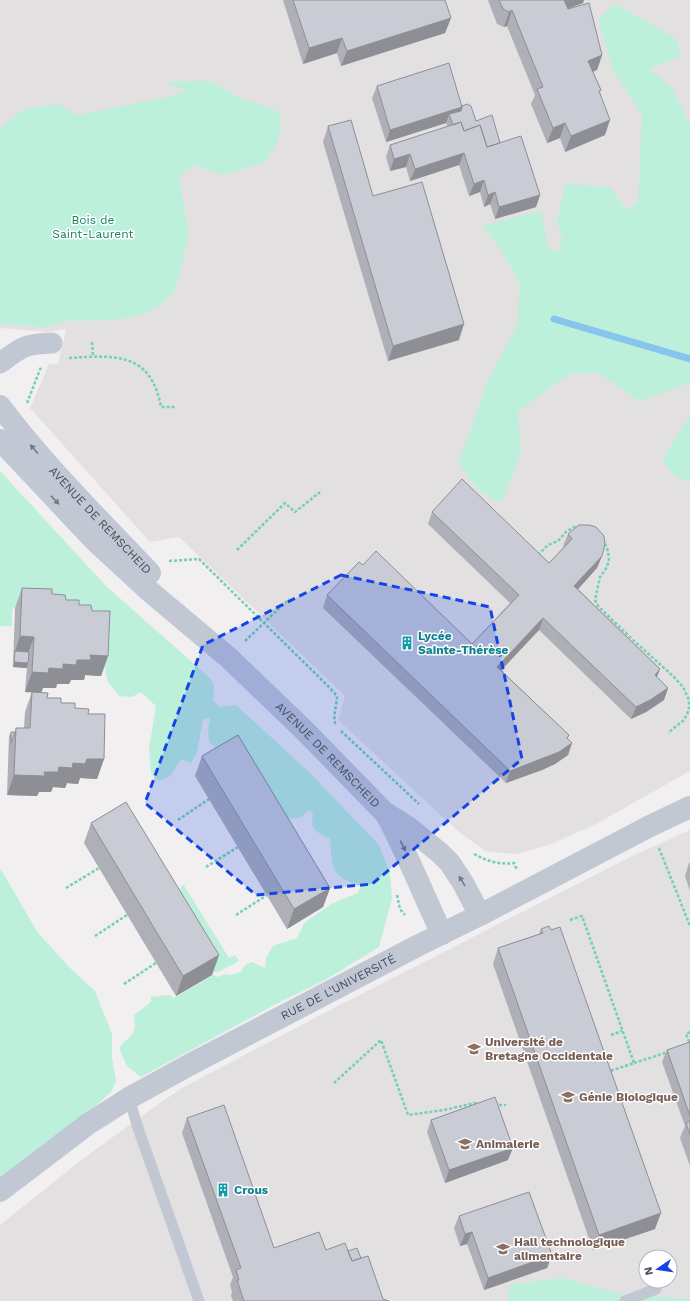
<svg xmlns="http://www.w3.org/2000/svg" width="690" height="1301" viewBox="0 0 690 1301" font-family="'Work Sans',sans-serif">
<style>
.education{fill:#e2e0e1;fill-rule:evenodd}
.green{fill:#bcf0db}
.lines{fill:none;stroke-linecap:round;stroke-linejoin:round}
.stream{stroke:#87c4ee;stroke-width:7}
.path{stroke:#73cfb5;stroke-width:2.5;stroke-dasharray:3 2;stroke-linecap:butt}
.service{stroke:#c2c7d4;stroke-width:11}
.minor{stroke:#c2c7d4;stroke-width:21}
.tertiary{stroke:#c2c7d4;stroke-width:22}
.wall{fill:#aeafb7}
.shaded-wall{fill:#8d8f95}
.building{fill:#caccd5;stroke:#8d8f95}
.oneway{fill:#717887}
.marked{fill:#1444e6;fill-opacity:0.2;stroke:#1444e6;stroke-width:3;stroke-dasharray:8 5;stroke-linejoin:round}
.labels{text-anchor:middle;stroke-width:3;stroke-linejoin:round;paint-order:stroke}
.park-label{font-size:12px;fill:#148161;stroke:#fff}
.street-label{font-size:12px;fill:#464d5d;stroke:#fff}
.culture-label{font-size:12px;font-weight:bold;fill:#0d838f;stroke:#fff;text-anchor:start}
.education-label{font-size:12px;font-weight:bold;fill:#785e54;stroke:#fff;text-anchor:start}
</style>
<rect width="100%" height="100%" fill="#f1efef"/>
<path class="education" d="M0,0h690v771l-94,53 -45,20 -34,10 -14,-1 -18,-2 -26,-19 -121,-112 7,-24 -166,-159 -29,5 -120,-134 19,-44h9l8,-35 -19,3 -47,-4z
M690,830v471h-690v-76l84,-67 69,-50 29,-20 150,-79 300,-153zM646,1257h24v24h-24z"/>
<path class="green" d="M615,4l61,34 5,18 -32,13 23,19 18,37v258l-50,18 -42,-28 -29,1 -51,37 3,42 -20,50c-22,-11 -30,-20 -42,-41l29,-82 29,-54 3,-43 -21,-36 -17,-21 59,-15 8,39h11l2,-12 -5,-16 8,-38 45,3 17,24 11,-10 4,-86 -30,-47 -14,-49z
M210,81l32,18 20,6 17,7 2,15 -3,15 -14,21 -42,12 -28,-10 -15,10 10,61 -14,55 -15,15 -21,10 -28,4 -45,1 -22,6 -44,-3v-195l24,-20 34,-5 20,11 89,-18 19,-6 -21,-9z
M690,415v66l-1,1 -14,-6 -13,-16z
M0,471l106,115 105,93 3,7 -1,14 7,7 16,-2 74,68 69,72 11,28 2,25 -13,49 -54,33 -47,23 -137,74 -14,-11 -8,-18c12,-15 18,-10 15,-33l17,-13v-5l18,-2 5,3 39,-23 5,2 7,-3 5,1 11,-3 4,-7 7,-3 13,6 1,-10 7,-12 24,-8 7,-15 27,-19 27,-11 3,-7c-32,-11 -28,-17 -31,-47 -15,-9 -20,-7 -17,-26l-4,-3 -9,8 -20,2 -71,-79 -1,-12 2,-11 -7,2 -6,32 -6,11 -10,-4 -11,17 -11,5 -8,-7 -2,-25 7,-43 -15,-14 -9,5 -13,-1 -11,-14 -4,-18 -80,-66 -12,12v16h-12z
M0,868l38,65 32,35 25,23 17,43v24l4,23 -5,11 -41,37 -70,54z
M183,884l46,74 6,-3 4,6 -23,12 -4,-4 4,-3 -42,-67z
M562,1278l55,15 69,6h4v2h-181v-16z"/>
<g class="lines">
<path class="stream" d="M554,319l136,40"/>
<path class="path" d="M92,342l1,14
M69,358c46,-3 82,-6 92,49h15
M27,403l14,-36
M603,539l5,12 1,8 -2,8 -7,10 -5,23 3,6 35,34 40,36 10,11 6,13v10l-5,10 -16,13
M237,550l48,-47 10,9 25,-20
M538,555l10,-10 10,-4 8,-9 8,-5h5
M169,561l30,-2 131,129 7,8c0,10 -5,20 -1,30
M245,641l44,-42
M341,731l78,73
M178,820l31,-21
M659,848l31,78
M474,854c13,7 25,11 40,9l3,7
M206,867l32,-20
M66,888l33,-20
M397,895l3,14 5,6
M236,915l31,-20
M570,920l12,-4 52,147 -27,9
M95,936l32,-21
M124,984l32,-21
M690,1032l-4,2 4,10
M611,1035l11,-4
M634,1063l34,-11
M334,1083l47,-43 27,75 36,-5 31,-7 4,1
M494,1105h12"/>
<path class="service" d="M129,1098l9,30 61,173
M625,1301l31,-12"/>
<path class="minor" d="M0,363c22,-16 24,-19 52,-20"/>
<g class="tertiary">
<path id="s1" d="M0,406c45,60 99,113 150,167"/>
<path id="s2" d="M0,440l95,101 52,48 82,69 76,73 79,81 24,15 32,26 10,10 13,20 17,32"/>
<path d="M386,814c21,39 37,80 56,120"/>
<path id="s3" d="M0,1191l88,-67 41,-26 62,-34 228,-119 61,-30 170,-89 40,-19"/>
</g>
</g>
<path class="wall" d="M283,0h162l6,18 -6,15 -104,33 -4,-13 -34,11z
M488,0h96l-1,3 -15,6 34,46 -5,15 -4,2 8,18 -2,3 6,42 -40,17 -5,-14 -13,5 -16,-39 4,-9 -28,-69 -3,1 -7,-3z
M377,86l85,20 14,15 24,22 40,52 -4,12 -41,12 -5,-15 -6,3 -4,-15 -11,4 -10,-31 -49,16 -4,-14 -16,4 -4,-14 4,-12 58,-18 -2,-4 -60,19 -14,-44z
M328,126l45,70 86,144 -71,21 -65,-219z
M432,512l117,51 15,-16 -1,-1 5,-12 34,22 -5,12 -19,21 82,80 -3,8 11,11 -4,12 -18,12 -15,7 -92,-89 -38,40 68,65 -2,4 5,4 -4,12 -13,9 -13,6 -36,13 -183,-175 4,-13 36,-30 109,79 38,-41 -82,-79z
M22,588l30,6 40,17 16,45 -7,20 -16,-1 -1,5h-13l-2,4h-12l-1,4h-13l-2,5 6,5 41,16 16,45 -7,20 -17,-1 -2,6 -11,-1 -2,5 -12,-1 -2,5h-12l-2,4 -30,-1 2,-59 2,-4h4l1,-4h8l1,-16 7,-20h-7l2,-25v1l-14,-1 2,-59z
M202,756l128,132 -7,19 -36,22 -92,-153z
M91,823l128,132 -7,20 -36,21 -92,-153z
M689,863h1v28l-5,-15z
M541,929l114,300 -62,21 -100,-286 5,-16 41,-14z
M690,1042v124l-10,-28 5,-12 -23,-64 5,-12z
M187,1118l87,130 74,3 13,7 22,41 6,2h-156l-2,-5 1,-4 -2,-7 3,-8 -51,-144z
M431,1120l77,40 -63,23 -18,-51z
M459,1216l93,39 -5,13 -63,22 -17,-46 -7,2 -6,-18z"/>
<path class="shaded-wall" d="M562,0h22l-1,3 -25,9z
M512,10l-5,16 -3,1 5,-15z
M451,18l-6,15 -104,33 6,-15z
M342,38l-5,15 -34,11 6,-16z
M602,55l-5,15 -15,6 6,-15z
M462,107l-5,12 -8,-5 -3,9 -60,19 4,-12z
M610,120l-5,15 -40,17 6,-16z
M565,123l-5,15 -13,5 6,-15z
M464,153l-5,12 -49,16 5,-12z
M410,154l-4,13 -16,4 4,-12z
M484,180l-4,12 -11,4 5,-12z
M495,192l-5,12 -6,3 4,-12z
M540,195l-4,12 -41,12 4,-12z
M464,324l-5,16 -71,21 5,-15z
M602,556l-5,12 -27,30 4,-12z
M543,618l-4,12 -46,49 4,-12z
M20,636l14,1 -7,19 -12,-5z
M90,655l18,1 -7,20 -16,-1 -1,5h-13l-2,4h-12l-1,4h-13l-2,5 -16,-1 7,-20 17,-4z
M14,662l14,1 -1,5 -14,-1z
M660,669l-5,12v-6z
M668,688l-4,12 -18,12 -15,7 5,-12z
M569,735l-5,12 8,-4 -4,12 -13,9 -13,6 -36,13 4,-12 57,-33z
M87,759h17l-7,20 -17,-1 -2,6 -11,-1 -2,5 -12,-1 -2,5h-12l-2,4 -30,-1 7,-20 30,-3z
M330,888l-7,19 -36,22 7,-20z
M219,955l-7,20 -36,21 7,-20z
M513,1148l-5,12 -63,23 4,-13z
M661,1213l-6,16 -62,21 6,-15z
M472,1232l-5,12 -7,2 5,-12z
M552,1255l-5,13 -63,22 4,-12z"/>
<path class="building" d="M293,0h152l6,18 -104,33 -5,-13 -33,10z
M499,0h65l4,9 21,-6 13,52 -14,6 13,29 -2,1 11,29 -39,16 -6,-13 -12,5 -16,-39 6,-2 -31,-77 -3,2 -6,-3z
M449,63l13,44 -72,23 -13,-44z
M467,104l4,2 5,15 16,-6 8,28 -13,4 -7,-22 -16,6 -3,-9 -8,3 -4,-11 12,-3 1,-4v-1z
M351,120l22,76 49,-14 42,142 -71,22 -65,-220z
M461,122l3,9 16,-6 7,22 34,-11 19,59 -41,12 -4,-15 -7,3 -4,-15 -10,4 -10,-31 -49,16 -5,-15 -16,5 -4,-14z
M462,479l87,84 23,-24 -4,-5 11,-9h10l7,2 8,9 1,8 -3,12 -28,30 86,83 -5,6 13,13 -18,12 -14,7 -93,-89 -46,49 72,68 -2,3 5,5 -13,9 -13,5 -36,14 -183,-176 32,-33 4,3 13,-14 96,93 47,-49 -87,-83z
M22,588l30,1v5l13,1 1,5h13v5h12l1,6h18l-2,45 -18,-1 1,5h-14l-1,5 -13,-1v5l-14,-1 -1,5 -16,-1 2,-35 -14,-1z
M15,651l14,1 -1,11 -14,-1z
M32,692l16,1 -1,5h14v5h14v5l14,1 -1,5h17l-1,45h-17l-2,5 -12,-1 -1,5 -13,-1 -1,5h-14l1,4 -31,-1 2,-47h14z
M11,732h4l-4,11z
M238,735l92,153 -36,21 -92,-153z
M126,802l93,153 -36,21 -92,-153z
M549,926l2,4 9,-3 101,286 -62,22 -101,-287 45,-15 -2,-4z
M690,1042v74l-23,-66z
M495,1097l18,51 -64,22 -18,-50z
M224,1105l50,143 45,-16 7,18 19,-7 7,18 16,-5 15,43 6,2h-145l-7,-21h2l-3,-10 5,-2 -54,-150z
M690,1121v14l-4,-12z
M529,1192l23,63 -64,23 -16,-46 -7,2 -6,-18z
M357,1248l4,10 -9,3 -4,-10z"/>
<defs><path id="oneway-solid" d="M-6-.8H1V-3.2L6.5 0L1 3.2V.8H-6Z"/></defs>
<g class="oneway">
<use href="#oneway-solid" transform="translate(34 449) rotate(-131)"/>
<use href="#oneway-solid" transform="translate(55 500) rotate(46)"/>
<use href="#oneway-solid" transform="translate(403 846) rotate(63)"/>
<use href="#oneway-solid" transform="translate(462 881) rotate(-121)"/>
</g>
<path class="marked" d="M341,575l149,32 32,152 -150,125 -116,11 -111,-92 58,-158z"/>
<defs>
<g id="building-bare" transform="scale(1.08)"><path d="M-4-6H4V6H1V3H-1V6H-4ZM-2.5-4.3h1.7v1.8h-1.7ZM.8-4.3h1.7v1.8H.8ZM-2.5-1h1.7V.8h-1.7ZM.8-1h1.7V.8H.8Z" fill="#0f9aa8" stroke="#fff" stroke-width="2.5" paint-order="stroke"/></g>
<g id="university-bare" transform="scale(1.08)"><path d="M0-5L7-2L0 1L-7-2ZM-4 1L0 2.5L4 1V4Q0 6-4 4Z" fill="#8d6e63" stroke="#fff" stroke-width="2.5" paint-order="stroke"/></g>
</defs>
<g fill-rule="evenodd">
<use href="#building-bare" x="407" y="643"/>
<use href="#university-bare" x="474" y="1049"/>
<use href="#university-bare" x="568" y="1097"/>
<use href="#university-bare" x="465" y="1144"/>
<use href="#building-bare" x="223" y="1190"/>
<use href="#university-bare" x="503" y="1249"/>
</g>
<g class="labels">
<g class="park-label">
<text x="93" y="224">Bois de<tspan x="93" dy="14">Saint-Laurent</tspan></text>
</g>
<g class="street-label">
<text dy="4" stroke="none"><textPath href="#s1" startOffset="152">AVENUE DE REMSCHEID</textPath></text>
<text dy="4" stroke="none"><textPath href="#s2" startOffset="455">AVENUE DE REMSCHEID</textPath></text>
<text dy="4" stroke="none"><textPath href="#s3" startOffset="396">RUE DE L'UNIVERSITÉ</textPath></text>
</g>
<g class="culture-label">
<text x="418" y="640">Lycée<tspan x="418" dy="14">Sainte-Thérèse</tspan></text>
<text x="234" y="1194">Crous</text>
</g>
<g class="education-label">
<text x="485" y="1046">Université de<tspan x="485" dy="14">Bretagne Occidentale</tspan></text>
<text x="579" y="1101">Génie Biologique</text>
<text x="476" y="1148">Animalerie</text>
<text x="514" y="1246">Hall technologique<tspan x="514" dy="14">alimentaire</tspan></text>
</g>
</g>
<g transform="translate(658 1269) rotate(257)"><circle r="19" fill="#ffffff" stroke="#b5b8be"/>
<path d="M0-3L7 15L0 10L-7 15Z" fill="#1444e6"/>
<text y="-6" font-size="11" font-weight="bold" text-anchor="middle" fill="#464d5d">N</text>
</g>
</svg>
